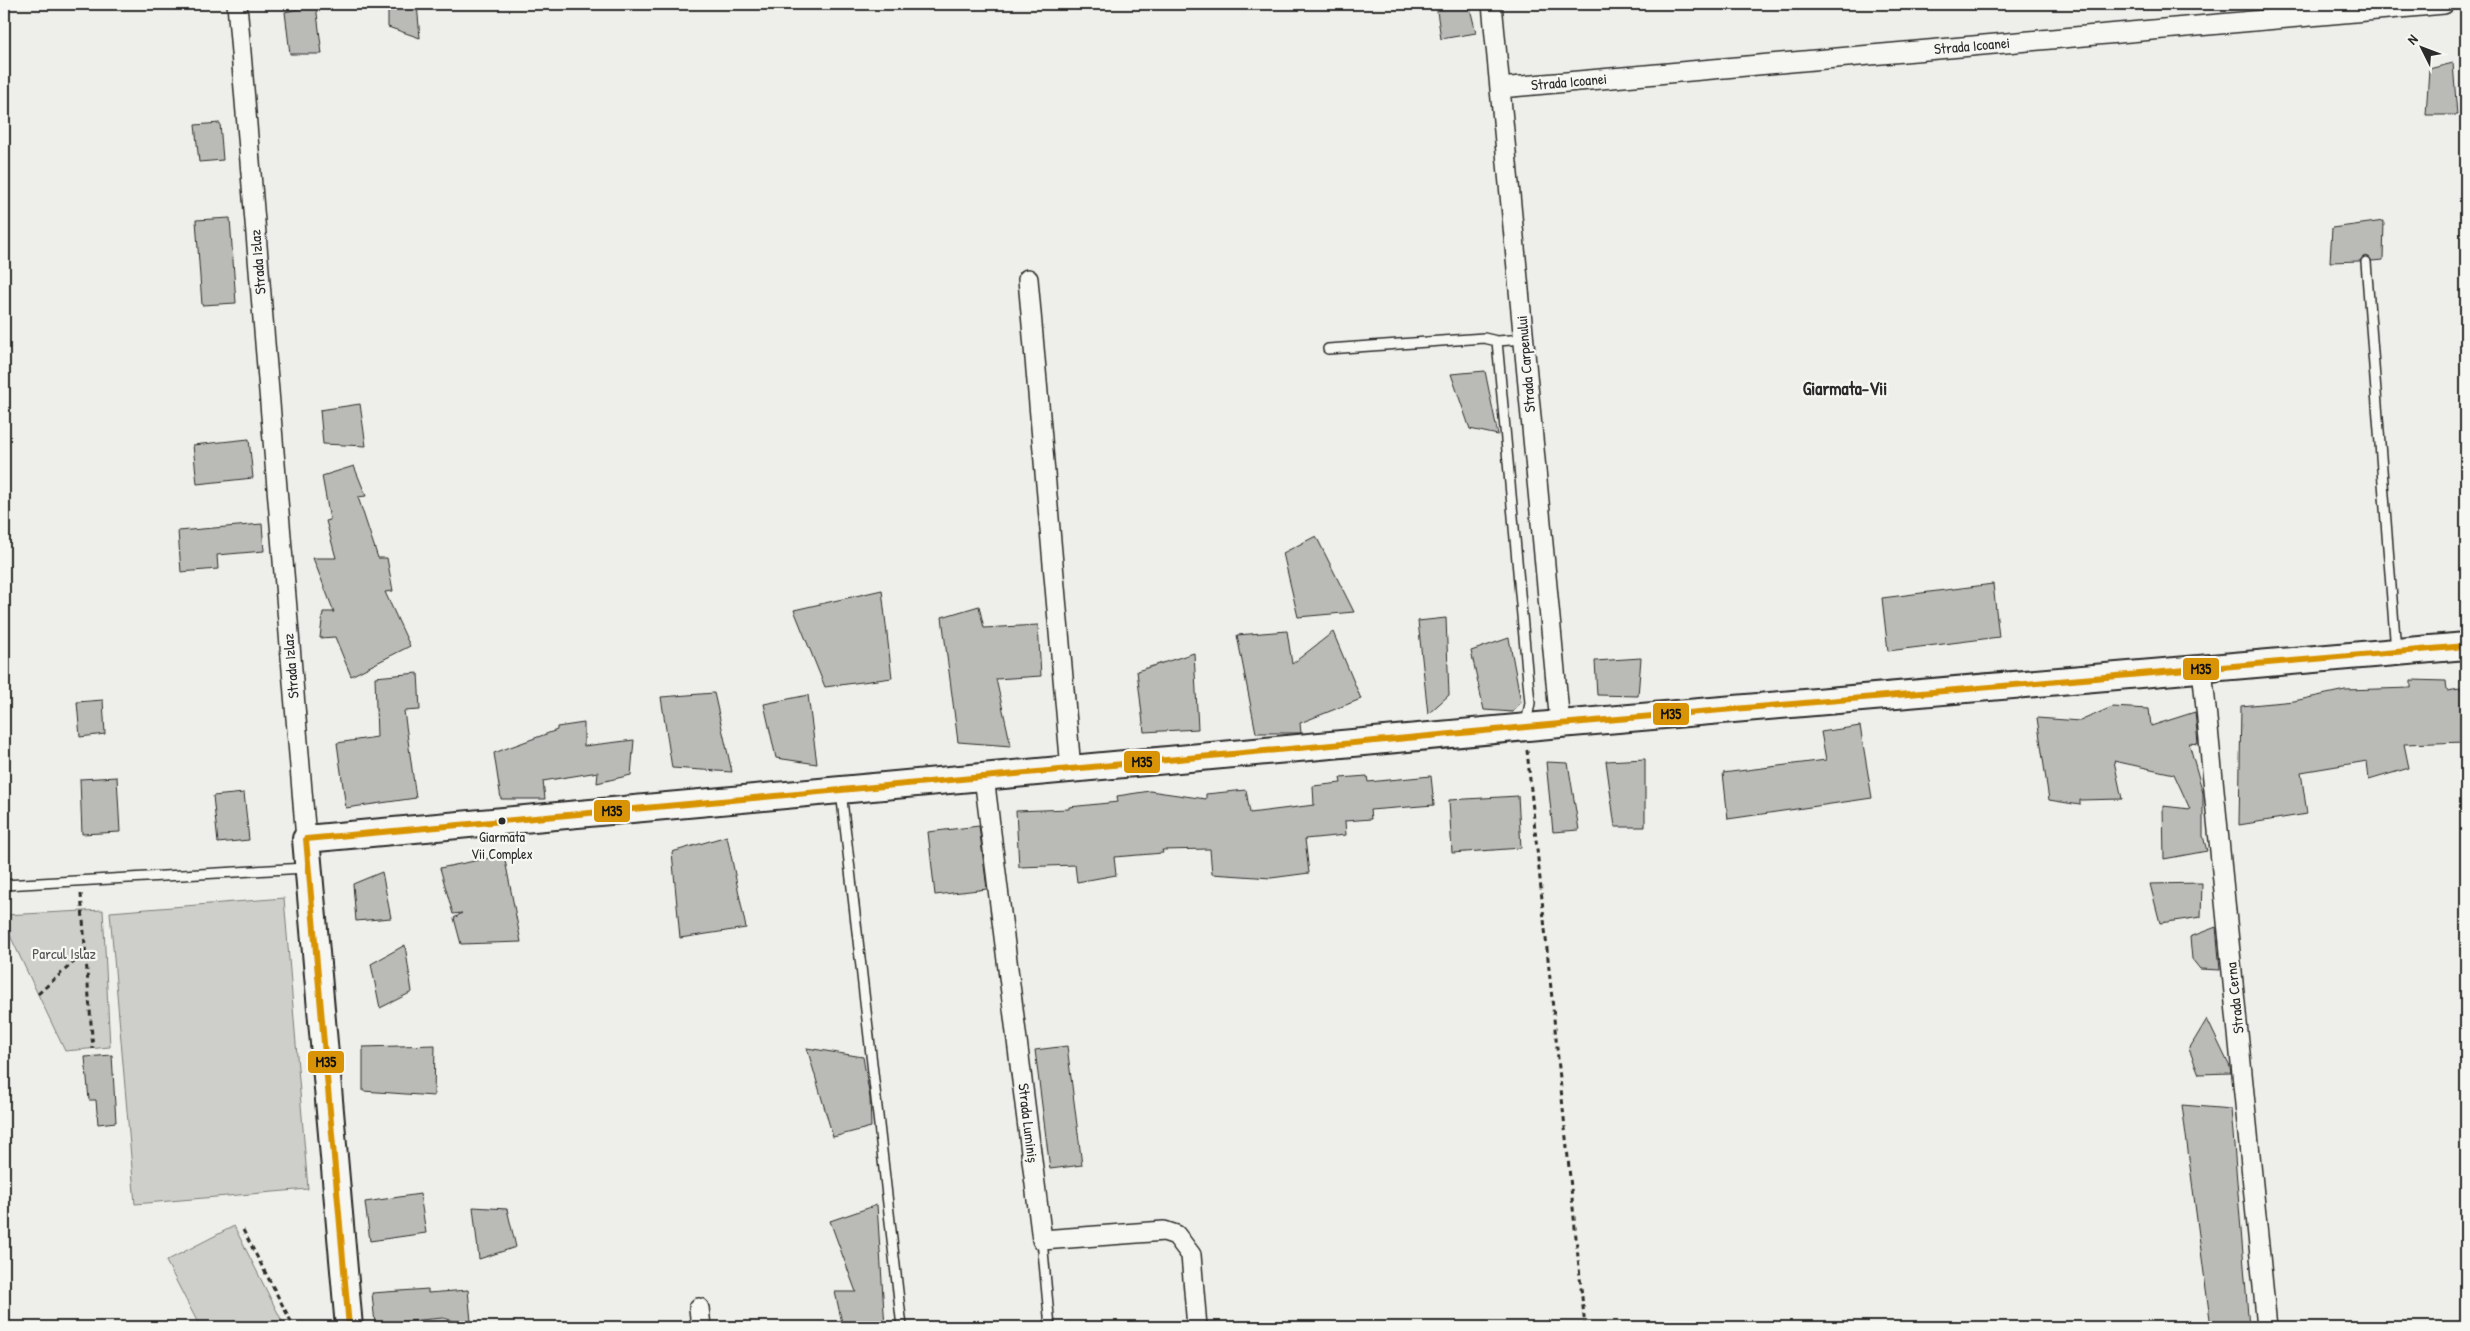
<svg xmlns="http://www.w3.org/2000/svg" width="2470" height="1331" viewBox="0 0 2470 1331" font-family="'Patrick Hand',sans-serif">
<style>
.green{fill:#cececa;stroke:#7c7c7a}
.building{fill:#babab7;stroke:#2b2b2b}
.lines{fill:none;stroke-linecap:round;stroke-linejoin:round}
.lane-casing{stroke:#2b2b2b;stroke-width:12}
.street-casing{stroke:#2b2b2b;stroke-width:22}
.secondary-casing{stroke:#2b2b2b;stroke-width:30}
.path{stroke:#2b2b2b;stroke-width:3;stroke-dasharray:5 4;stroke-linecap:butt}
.lane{stroke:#f6f6f2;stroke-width:9}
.street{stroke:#f6f6f2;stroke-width:19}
.secondary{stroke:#f6f6f2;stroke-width:26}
.bus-1-casing{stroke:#f6f6f2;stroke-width:10}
.bus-1{stroke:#d89406;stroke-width:6}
.bus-dot{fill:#2b2b2b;stroke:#f6f6f2;stroke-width:2}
.labels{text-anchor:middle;stroke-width:4.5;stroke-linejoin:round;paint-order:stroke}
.bus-label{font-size:14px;fill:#2b2b2b;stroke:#f6f6f2}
.street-label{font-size:15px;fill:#2b2b2b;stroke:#f6f6f2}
.park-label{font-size:15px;fill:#545453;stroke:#f6f6f2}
.quarter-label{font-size:18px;font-weight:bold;fill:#2b2b2b;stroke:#f6f6f2}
.line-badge{stroke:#f6f6f2;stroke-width:2}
.pale-badge-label{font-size:14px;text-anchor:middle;font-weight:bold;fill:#111}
</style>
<rect width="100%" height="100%" fill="#eeeeea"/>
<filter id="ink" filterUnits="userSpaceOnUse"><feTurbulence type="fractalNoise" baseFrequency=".02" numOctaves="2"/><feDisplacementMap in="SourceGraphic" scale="10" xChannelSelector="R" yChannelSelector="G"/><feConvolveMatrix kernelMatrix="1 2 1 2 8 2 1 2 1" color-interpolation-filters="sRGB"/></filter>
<g filter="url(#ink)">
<path class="green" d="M284,898l24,291 -173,15 -25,-292z
M103,910l7,137 -45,4 -61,-128v-8z
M234,1226l51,101h-85l-34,-66z"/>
<path class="building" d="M388,4h29l3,34 -32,-11z
M1436,4h33l7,29 -35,6z
M316,5l6,49h-32l-5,-42z
M2453,63l4,52h-31l3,-46z
M220,123l3,37 -24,2 -4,-37z
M230,218l6,85 -34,2 -6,-85z
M2384,221l-1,39 -11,1 -6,-5 -6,5 -30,1 2,-34z
M1485,371l13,64 -28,-6 -19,-55z
M360,404l6,42 -43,-2 -3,-34z
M249,439l4,39 -56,6 -4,-39z
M354,466l12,30 -8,1 20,61h9l6,33 -8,1 25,54 -59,30 -16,-39 -15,1 3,-26h11l-21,-54h23l-10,-37 4,-1 -8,-44z
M262,524l2,27 -47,4 1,14 -37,3 -3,-41z
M1316,536l38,76 -56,5 -15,-64z
M1993,584l6,53 -111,14 -6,-53z
M882,590l10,88 -67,9 -31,-77z
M979,606l5,22 54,-3 3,51 -45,3 15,67 -53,-4 -16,-125z
M1446,618l3,77 -21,19 -10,-93z
M1287,631l5,33 41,-32 28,67 -61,24 1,10h-45l-19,-98z
M1509,638l12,64 -8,10 -29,-2 -13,-59z
M1194,653l4,76 -54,3 -7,-61z
M1641,658l-3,38 -41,-1 -2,-34z
M418,673l2,37 -16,1 12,87 -70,10 -9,-65 40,-6 -2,-60z
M2411,680l35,1 1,10 19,-3v54l-62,2 5,24 -40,12 -2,-19 -66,11 6,42 -68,11 2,-119 53,-5 51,-11 66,-2z
M714,693l18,79 -60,-4 -11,-71z
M808,695l9,69 -41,-6 -12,-54z
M103,700l2,34 -25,3 -3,-35z
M2112,707l37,2 2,17 44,-14 3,32 -9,-1 14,50v43l4,15 -43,8 -1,-53 27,3 -16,-35 -60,-13 8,38 -42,1v5l-31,-5 -12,-82 43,3z
M584,723v23l50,-6 -3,35 -34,8 1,-11 -55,9 2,18h-44l-7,-46 63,-23v-3z
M1860,726l12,72 -144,21 -5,-46 103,-13 -5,-28z
M1645,759v68h-30l-9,-66z
M1546,762l22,1 11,67 -26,2z
M1367,776l1,6 63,-6 3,29 -64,5 1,9 -26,2 1,14 -41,4 4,34 -38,5 -59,-4 -2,-25 -48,1 1,3 -49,4 2,18 -39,7 -2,-17 -56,2 -3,-56 53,-2v-2l49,-5 -1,-6 33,-5 56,8v-5l40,-4 4,23 64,-8 -1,-19 28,-3 -1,-5z
M117,777l3,55 -38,2 -2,-55z
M244,793l5,47 -31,3 -5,-47z
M1518,796l3,52 -69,5 -3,-53z
M979,826l8,63 -52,6 -7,-63z
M727,836l19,92 -66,10 -8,-86z
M504,855l17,87 -60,2 -7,-26 8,-5 -9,1 -13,-46z
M382,872l9,46 -35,3 -3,-37z
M2202,883l-1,34 -41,6 -10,-39z
M2216,927l4,43 -20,-1 -8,-10 -2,-22z
M405,945l7,47 -32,16 -9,-44z
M2207,1019l23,48 1,6 -32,1 -10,-25z
M435,1045l-1,51 -71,-5v-44z
M1067,1046l15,119 -32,4 -15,-119z
M807,1048l56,9 7,41 1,29 -38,10z
M112,1055l4,67 -18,2 -2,-24h-7l-4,-43z
M2182,1105l49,4 18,218h-38z
M420,1194l6,39 -56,8 -5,-39z
M877,1205l8,122h-42l-8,-35h21l-26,-71z
M473,1207l34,2 9,38 -37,12z
M428,1289v4l40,-3 3,31h-16l-12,-3 -68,6 -3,-31z"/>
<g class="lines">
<g class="lane-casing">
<path id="lane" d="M2366,262l30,389
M1497,341l27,-2
M1328,349l156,-11 13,3 33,362 -4,21
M841,791l61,536
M4,885l301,-17
M1042,1240l8,87"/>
</g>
<g class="street-casing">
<path id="street" d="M237,4l69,835
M1492,4l68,720
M1500,88l944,-84
M1028,279l43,490
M2202,668l65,659
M984,777l58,463 122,-9 12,4 15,20 6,72
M699,1308l2,19"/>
</g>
<g class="secondary-casing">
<path id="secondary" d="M349,1327l-43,-488 1254,-115 906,-78"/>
</g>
<path class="path" d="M1527,750l58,577
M81,894l12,155
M38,994l47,-42
M243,1230l51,97"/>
<use href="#lane" class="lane"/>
<use href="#street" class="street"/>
<use href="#secondary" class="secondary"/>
<g class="bus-1-casing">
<path id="bus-1" d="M349,1327l-43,-488 1254,-115 906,-78"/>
</g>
<use href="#bus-1" class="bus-1"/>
</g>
</g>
<circle class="bus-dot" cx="502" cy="821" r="4.5"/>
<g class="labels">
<g class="bus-label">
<text x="502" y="842">Giarmata<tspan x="502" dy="17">Vii Complex</tspan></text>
</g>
<g class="street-label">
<text transform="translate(1972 46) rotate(-5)" y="5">Strada Icoanei</text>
<text transform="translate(1569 82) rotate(-5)" y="5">Strada Icoanei</text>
<text transform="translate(258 262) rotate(-95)" y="5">Strada Izlaz</text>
<text transform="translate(1526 364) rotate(-95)" y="5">Strada Carpenului</text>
<text transform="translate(291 666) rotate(-95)" y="5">Strada Izlaz</text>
<text transform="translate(2235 998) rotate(-96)" y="5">Strada Cerna</text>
<text transform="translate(1028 1123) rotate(83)" y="5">Strada Luminiș</text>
</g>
<g class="park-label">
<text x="64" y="959">Parcul Islaz</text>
</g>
<g class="quarter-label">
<text x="1845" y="395">Giarmata-Vii</text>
</g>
</g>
<g class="line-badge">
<rect x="2182" y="657" width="38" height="24" rx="5" fill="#d89406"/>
<rect x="1652" y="702" width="38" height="24" rx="5" fill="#d89406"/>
<rect x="1123" y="750" width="38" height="24" rx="5" fill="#d89406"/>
<rect x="593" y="799" width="38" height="24" rx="5" fill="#d89406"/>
<rect x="307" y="1050" width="38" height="24" rx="5" fill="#d89406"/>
</g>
<g class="pale-badge-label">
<text x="2201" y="674">M35</text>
<text x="1671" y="719">M35</text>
<text x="1142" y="767">M35</text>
<text x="612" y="816">M35</text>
<text x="326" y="1067">M35</text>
</g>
<rect width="2470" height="1331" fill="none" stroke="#f6f6f2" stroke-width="20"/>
<rect x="10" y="10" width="2450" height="1311" fill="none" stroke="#2b2b2b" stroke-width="2" filter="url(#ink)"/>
<g transform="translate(2422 48) rotate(312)" stroke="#f6f6f2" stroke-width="4" paint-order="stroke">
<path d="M0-4L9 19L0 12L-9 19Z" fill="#2b2b2b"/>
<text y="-8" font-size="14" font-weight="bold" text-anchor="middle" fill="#2b2b2b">N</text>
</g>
</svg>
